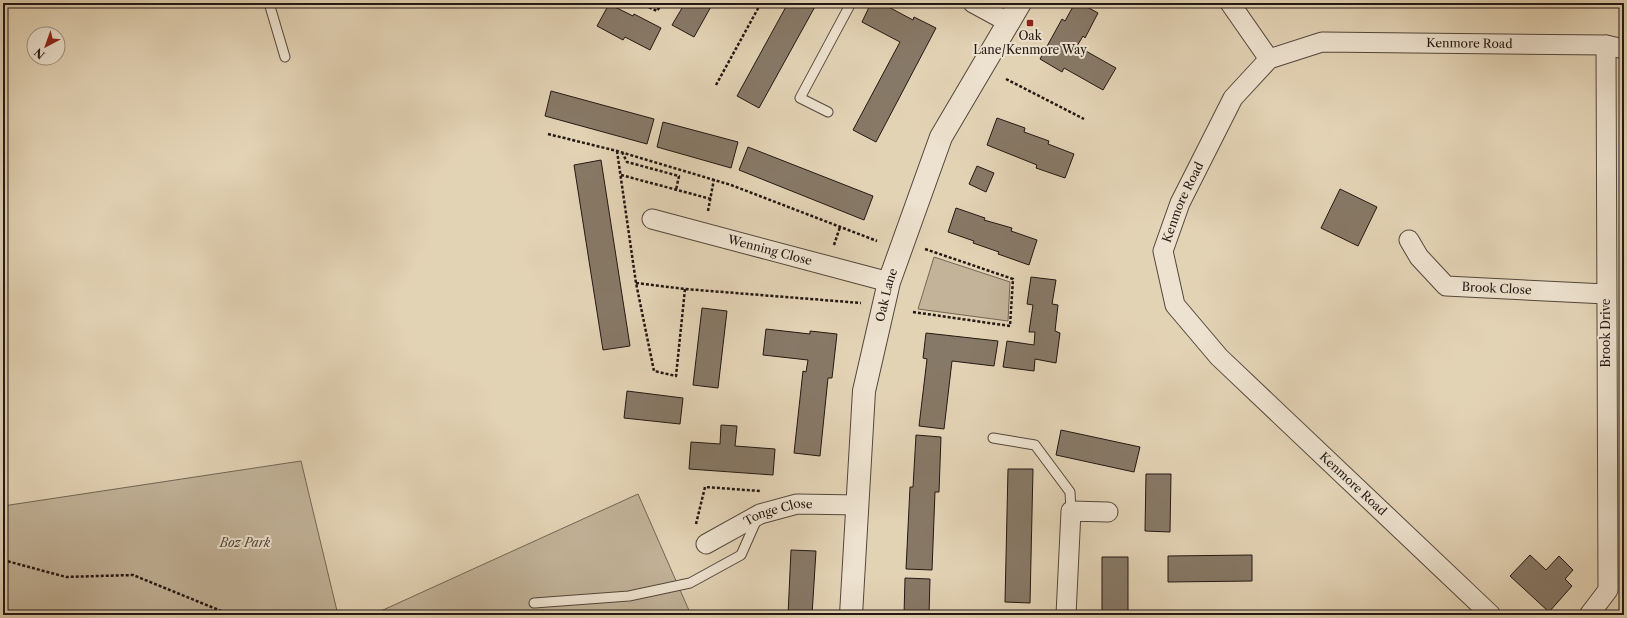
<svg xmlns="http://www.w3.org/2000/svg" width="1627" height="618" viewBox="0 0 1627 618" font-family="'Libre Caslon Text',serif">
<style>
.green{fill:#c2b399;stroke:#726656}
.building{fill:#877967;stroke:#231813}
.lines{fill:none;stroke-linecap:round;stroke-linejoin:round}
.service-casing{stroke:#53473c;stroke-width:11}
.minor-casing{stroke:#53473c;stroke-width:21}
.tertiary-casing{stroke:#53473c;stroke-width:24}
.path{stroke:#231813;stroke-width:2.5;stroke-dasharray:3 2;stroke-linecap:butt}
.service{stroke:#ede2cf;stroke-width:9}
.minor{stroke:#ede2cf;stroke-width:19}
.tertiary{stroke:#ede2cf;stroke-width:22}
.poi-dot{fill:#8f2418;stroke:#ede2cf;stroke-width:1.5}
.labels{text-anchor:middle;stroke-width:4;stroke-linejoin:round;paint-order:stroke}
.poi-label{font-size:12px;fill:#231813;stroke:#ede2cf}
.street-label{font-size:12px;fill:#231813;stroke:#ede2cf}
.park-label{font-size:12px;font-style:italic;fill:#53463b;stroke:#ede2cf}
</style>
<rect width="100%" height="100%" fill="#e3d3b5"/>
<filter id="stains"><feTurbulence type="fractalNoise" baseFrequency=".005" numOctaves="4"/><feColorMatrix values="0 0 0 0 .2 0 0 0 0 .09 0 0 0 0 .02 0 0 0 .5 -.17"/></filter>
<radialGradient id="worn" r=".72"><stop offset=".6" stop-color="#630" stop-opacity="0"/><stop offset="1" stop-color="#630" stop-opacity=".3"/></radialGradient>
<path class="green" d="M934,257l76,25 -2,39 -90,-12z
M301,461l37,154h-335v-109z
M638,494l53,121h-319z"/>
<path class="building" d="M685,3h28l-19,34 -22,-12z
M788,3h29l-58,105 -22,-12z
M871,3h10l32,17 1,-3 22,11 -60,114 -23,-12 47,-88 -38,-20z
M1075,3h5l18,10 -13,25 -2,-2 -6,10 39,22 -13,22 -39,-22 -2,4 -22,-13 22,-40 3,2z
M609,4l24,12 1,-2 27,14 -11,22 -25,-13 -2,3 -26,-14z
M551,91l103,28 -7,25 -102,-28z
M997,118l28,10 -1,4 25,9 -1,3 26,10 -9,24 -29,-10 1,-3 -50,-20z
M663,122l75,20 -7,26 -74,-21z
M748,147l125,49 -9,24 -125,-50z
M601,160l29,186 -27,4 -29,-185z
M977,166l17,7 -8,19 -17,-8z
M1340,189l37,18 -19,39 -37,-18z
M956,208l29,10 -1,2 28,8 -1,3 26,9 -8,25 -31,-11 1,-2 -26,-9 1,-2 -26,-9z
M1031,277l25,3 -4,24 6,1 -3,26 5,2 -4,30 -21,-4 -1,12 -31,-4 4,-26 27,4 1,-13h-6l4,-27 -6,-1z
M702,308l25,3 -9,77 -25,-3z
M766,329l44,5v-3l27,3 -5,44h-4l-8,78 -26,-3 9,-82 3,1 2,-12 -45,-5z
M926,333l72,8 -4,25 -42,-5 -8,68 -25,-3 8,-67 -4,-1z
M627,391l56,7 -3,26 -56,-6z
M721,425l16,1 -2,20 40,3 -2,26 -84,-6 2,-27 29,2z
M1061,430l79,17 -6,25 -78,-17z
M916,435l25,2 -2,55h-4l-3,78 -26,-1 4,-82h3z
M1008,469h25l-3,134 -25,-1z
M1146,474h25l-1,58 -25,-1z
M791,550l25,1 -4,64h-24z
M1252,555v26l-84,1v-26z
M1530,555l16,15 13,-14 14,14 -8,9 7,7 -23,26 -39,-36z
M1102,557h26v58h-26z
M905,578l25,1 -1,36h-25z"/>
<g class="lines">
<g class="service-casing">
<path id="service" d="M269,3l16,54
M828,112l-28,-14 51,-95
M993,438l42,7 35,47 1,19
M534,603l95,-7 61,-13 51,-28 16,-36"/>
</g>
<g class="minor-casing">
<g id="minor">
<path d="M973,3l35,19"/>
<path d="M1230,3l39,56"/>
<path id="s1" d="M652,219l237,63"/>
<path id="s2" d="M1409,240l10,17 27,29 160,8"/>
<path id="s3" d="M706,544l54,-30 37,-10 61,1"/>
<path d="M1066,615l5,-104 37,1"/>
<path id="s4" d="M1491,615l-272,-258 -44,-52 -12,-54 17,-48 53,-105 36,-39 53,-17 284,3 18,4"/>
<path d="M1589,615l19,-25 -2,-545"/>
</g>
</g>
<g class="tertiary-casing">
<g id="tertiary">
<path id="s5" d="M851,615l13,-224 25,-109 52,-145 79,-134"/>
</g>
</g>
<path class="path" d="M640,3l17,8 5,-8
M1006,79l78,40
M716,85l45,-82
M548,134l69,17 114,34 146,56
M617,151l19,132 18,88 22,5 9,-87
M622,152l5,10 52,14 -3,14
M621,175l90,24
M708,211l6,-32
M834,245l6,-18
M636,283l49,6 176,14
M913,312l97,14 3,-47 -88,-30
M696,524l9,-37 55,4
M3,560l63,17 67,-2 98,40"/>
<use href="#service" class="service"/>
<use href="#minor" class="minor"/>
<use href="#tertiary" class="tertiary"/>
</g>
<rect class="poi-dot" x="1026" y="19" width="8" height="8" rx="2"/>
<g class="labels">
<g class="poi-label">
<text x="1030" y="40">Oak<tspan x="1030" dy="14">Lane/Kenmore Way</tspan></text>
</g>
<g class="street-label">
<text dy="4" stroke="none"><textPath href="#s4" startOffset="923">Kenmore Road</textPath></text>
<text dy="4" stroke="none"><textPath href="#s4" startOffset="551">Kenmore Road</textPath></text>
<text dy="4" stroke="none"><textPath href="#s1" startOffset="122">Wenning Close</textPath></text>
<text dy="4" stroke="none"><textPath href="#s2" startOffset="110">Brook Close</textPath></text>
<text dy="4" stroke="none"><textPath href="#s5" startOffset="323">Oak Lane</textPath></text>
<text transform="translate(1606 333) rotate(-90)" y="4">Brook Drive</text>
<text transform="translate(1353 484) rotate(43)" y="4">Kenmore Road</text>
<text dy="4" stroke="none"><textPath href="#s3" startOffset="80">Tonge Close</textPath></text>
</g>
<g class="park-label">
<text x="245" y="547">Boz Park</text>
</g>
</g>
<rect width="1627" height="618" fill="none" stroke="#e3d3b5" stroke-width="16"/>
<rect x="4" y="4" width="1619" height="610" fill="none" stroke="#231813" stroke-width="2"/>
<rect x="8" y="8" width="1611" height="602" fill="none" stroke="#231813"/>
<g transform="translate(46 46) rotate(221)"><circle r="19" fill="#ede2cf" stroke="#9c9184"/>
<path d="M0-3L7 15L0 10L-7 15Z" fill="#8f2418"/>
<text y="-6" font-size="11" font-weight="bold" text-anchor="middle" fill="#231813">N</text>
</g>
<rect width="100%" height="100%" filter="url(#stains)"/>
<rect width="100%" height="100%" fill="url(#worn)"/>
</svg>
